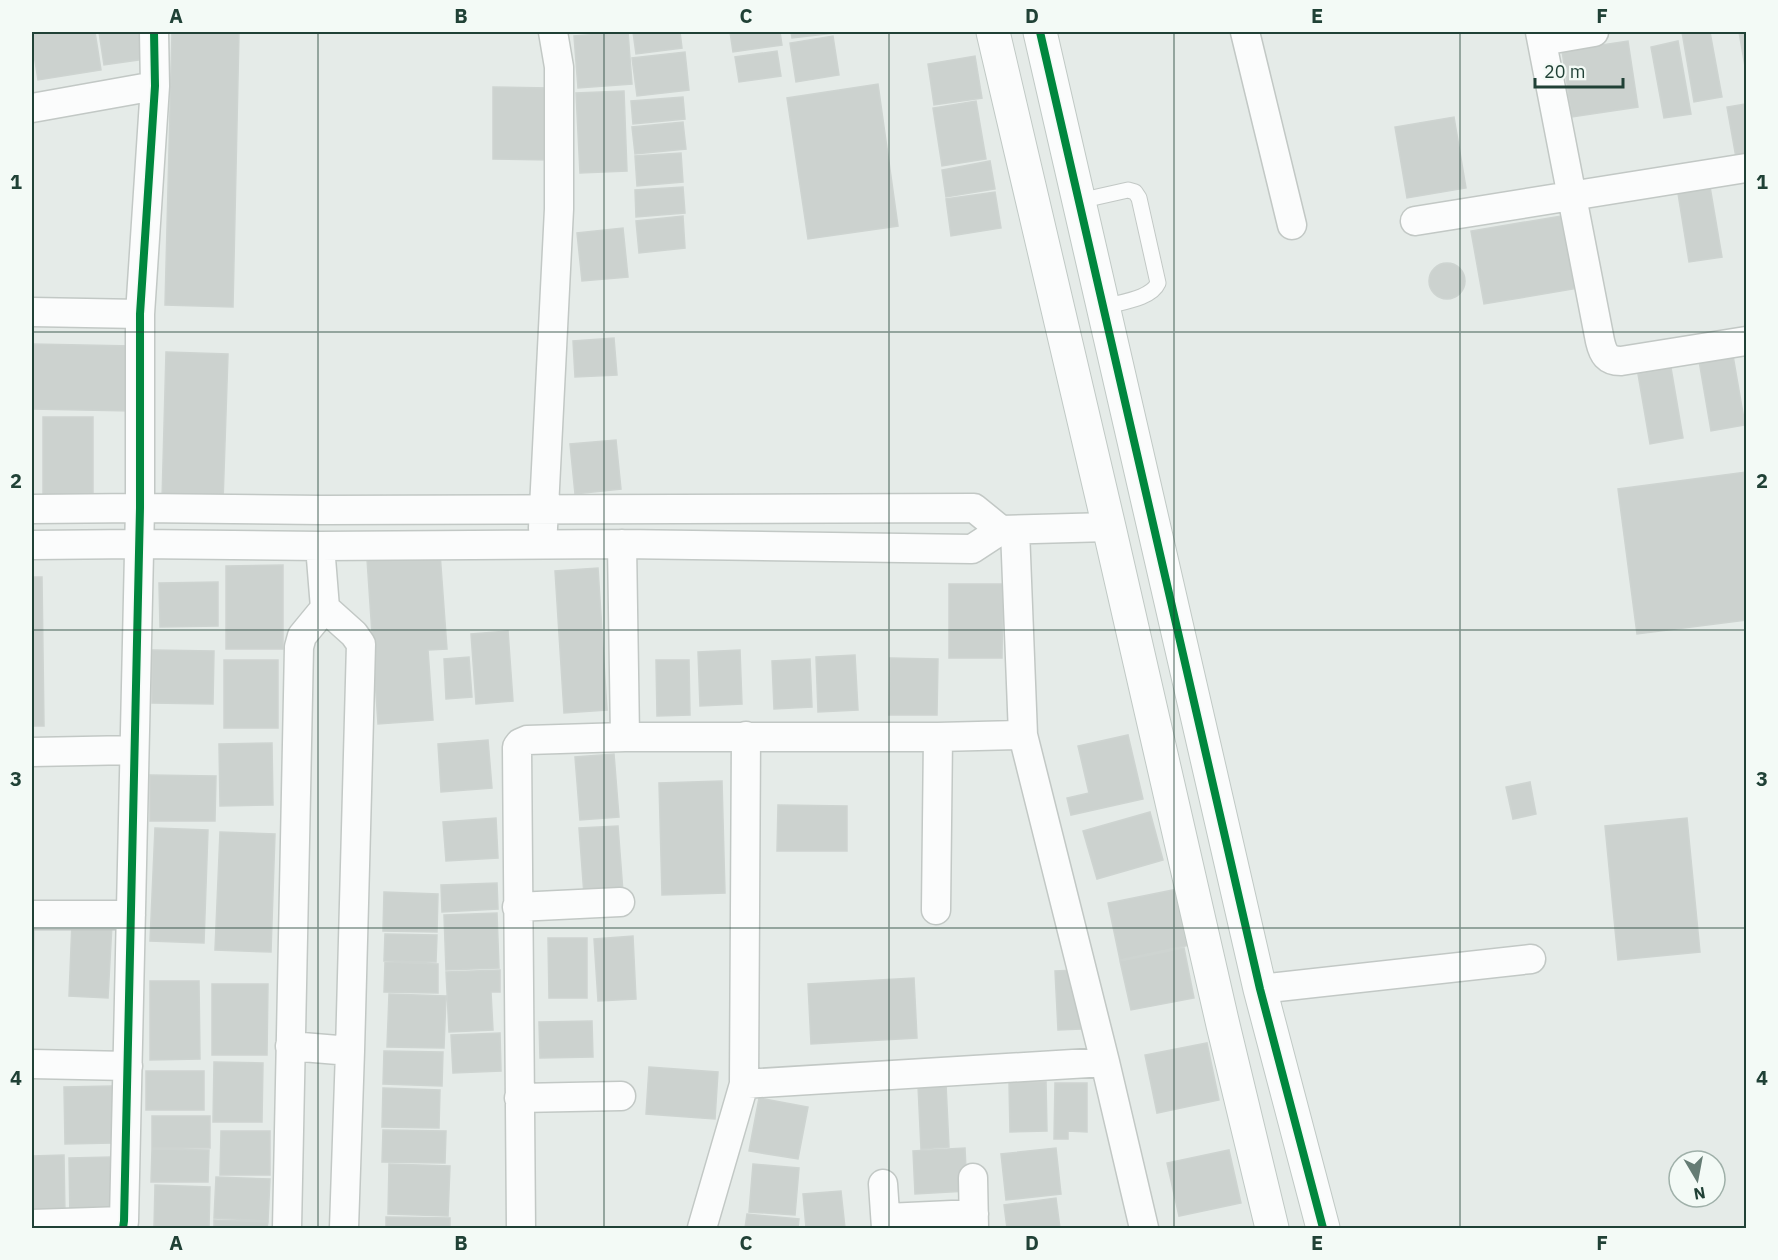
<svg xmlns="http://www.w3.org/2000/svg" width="1778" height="1260" viewBox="0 0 1778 1260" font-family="'IBM Plex Sans',sans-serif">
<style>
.building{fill:#ccd2cf;stroke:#ced4d1;stroke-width:1.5}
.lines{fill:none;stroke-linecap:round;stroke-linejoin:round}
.lane-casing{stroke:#c2c8c5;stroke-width:17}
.street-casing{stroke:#c2c8c5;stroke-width:31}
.secondary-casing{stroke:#c0c9c5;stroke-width:35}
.lane{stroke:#fbfcfc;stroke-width:15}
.street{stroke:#fbfcfc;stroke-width:28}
.secondary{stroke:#fbfcfc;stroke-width:33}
.cycleway-casing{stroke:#f3faf6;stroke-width:11}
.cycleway{stroke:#00873e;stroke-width:8}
.grid{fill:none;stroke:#204136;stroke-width:1.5;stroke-opacity:0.55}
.neatline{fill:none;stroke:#204136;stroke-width:2}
.grid-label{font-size:20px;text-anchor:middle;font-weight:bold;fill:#204136}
</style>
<rect width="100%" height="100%" fill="#e5ebe8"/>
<path class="building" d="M32,32h63l6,38 -63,10 -6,-38z
M99,32h42l4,27 -41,6z
M172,32h67l-6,275 -68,-2z
M628,32l4,52 -54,4 -4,-52z
M633,32h47l2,16 -46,6z
M730,32h50l2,13 -49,7z
M791,32h43v1l-42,5z
M1682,32h28l12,65 -28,5z
M1739,32h7v40z
M833,36l6,39 -43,7 -6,-39z
M1628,41l10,66 -66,10 -10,-66z
M1678,41l13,73 -27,4 -13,-71z
M777,51l4,25 -42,6 -4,-25z
M685,52l4,38 -52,6 -5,-38z
M975,56l7,42 -48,7 -6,-41z
M878,84l20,142 -90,13 -21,-141z
M493,87l57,1v72l-57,-1z
M624,91l3,80 -47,2 -4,-80z
M683,97l2,22 -52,5 -2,-23z
M976,101l10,58 -44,7 -9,-58z
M1746,104v57l-9,2 -10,-56z
M1454,117l12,71 -59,10 -12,-71z
M683,122l3,27 -51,5 -3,-27z
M681,153l2,29 -46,4 -2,-30z
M990,161l5,28 -49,8 -4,-27z
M1709,181l13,76 -33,5 -12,-75z
M683,187l2,26 -49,4 -1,-27z
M995,192l6,36 -50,8 -5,-37z
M1567,215l12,73 -95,16 -13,-73z
M683,216l2,32 -46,5 -3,-32z
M623,228l5,49 -46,4 -5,-48z
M1429 281a18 18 0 1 1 36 0a18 18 0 1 1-36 0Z
M614,338l3,37 -42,2 -2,-36z
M32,344l101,2 -1,65 -100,-2z
M1732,350l13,75 -34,6 -13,-76z
M166,352l62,2 -5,148 -61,-2z
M1671,368l12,70 -33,6 -12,-70z
M43,417h50v86h-50z
M616,440l5,49 -46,5 -5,-50z
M1746,472v148l-109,14 -19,-145z
M440,553l7,96 -19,1 5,70 -55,4 -11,-165z
M283,565v84h-57v-83z
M598,568l9,142 -43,3 -9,-142z
M32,577h10l2,149h-12z
M218,582v44l-58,1 -1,-44z
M949,584h54l-1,74h-53z
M508,631l5,70 -37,3 -5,-70z
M152,650l62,1 -1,53 -61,-1z
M740,650l2,54 -42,2 -2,-54z
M855,655l3,55 -40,2 -2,-55z
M469,657l3,40 -26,2 -2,-40z
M890,658l48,1 -1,56h-48z
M810,659l2,48 -38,2 -2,-48z
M224,660h54v68h-54z
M656,660h33l1,55 -33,1z
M1128,735l15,64 -72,16 -4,-17 22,-5 -11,-47z
M488,740l4,48 -51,4 -3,-48z
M272,743l1,62 -53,1 -1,-62z
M614,754l5,63 -39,3 -5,-63z
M150,775l66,1 -1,45h-65z
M722,781l3,112 -63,2 -3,-112z
M1530,782l6,32 -23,5 -7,-32z
M778,805l69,1v45h-70z
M1150,812l13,48 -66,19 -14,-48z
M496,818l2,40 -52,3 -3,-39z
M1687,818l13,134 -82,8 -13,-134z
M618,826l5,66 -39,3 -5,-67z
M155,828l53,2 -4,113 -54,-2z
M220,832l55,2 -4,118 -56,-2z
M497,883l1,26 -56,3 -1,-27z
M1178,889l12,56 -70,15 -12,-57z
M384,892l54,2 -1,38 -54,-1z
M497,913l2,55 -53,2 -2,-55z
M72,922l40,2 -4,74 -39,-2z
M32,924h2l-1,64h-1z
M385,934l52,1 -1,27 -52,-1z
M633,936l3,63 -38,2 -4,-62z
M548,938h39v60h-38z
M1184,948l10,50 -63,12 -11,-49z
M385,962l53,2v29l-54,-1z
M500,970v22h-9l2,38 -44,2 -3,-60z
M1077,970l4,59 -23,1 -3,-59z
M914,978l3,60 -106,6 -3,-60z
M150,981h49l1,78 -50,1z
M212,984h56l-1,71h-55z
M389,994l57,2 -2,52 -57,-1z
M592,1021l1,36 -53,1 -1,-36z
M500,1033l1,38 -48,2 -2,-38z
M1207,1043l12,57 -62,13 -12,-58z
M384,1051l59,1 -1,34 -59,-2z
M214,1062l49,1 -1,59h-49z
M649,1067l69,5 -3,47 -69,-5z
M146,1071h58v39h-58z
M1009,1082h37l1,49 -37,1z
M1055,1083h32v49l-19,-1v8h-14z
M946,1084l3,63 -28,2 -3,-63z
M112,1086l1,57 -48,1 -1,-57z
M383,1088l57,2 -1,38 -57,-1z
M759,1098l49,9 -10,52 -49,-8z
M152,1116h58v32h-58z
M383,1130l63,1 -1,32 -63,-1z
M221,1131h49v44h-50z
M965,1148l2,43 -52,3 -2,-43z
M1056,1148l5,46 -55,6 -5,-46z
M152,1149l57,1 -1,32h-57z
M1229,1150l12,53 -62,13 -12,-53z
M64,1155l1,61h-33v-60z
M112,1157l2,63 -44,1 -1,-63z
M389,1164l61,2 -2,50 -60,-2z
M753,1164l46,4 -4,47 -46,-3z
M216,1177l54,2 -2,42 -54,-3z
M155,1185l55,2 -1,41h-55z
M841,1191l4,37h-39l-3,-34z
M1056,1198l4,30h-53l-3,-23z
M747,1214l52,5 -1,9h-53z
M386,1217l64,1v10h-64z
M214,1220l54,2 -1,6h-53z"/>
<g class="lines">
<g class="lane-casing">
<path id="lane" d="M1079,201l49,-11 7,2 4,6 19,85c-7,16 -38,19 -54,24"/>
</g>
<g class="street-casing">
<path id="street" d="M1245,32l47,193
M1540,32l60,309c3,13 7,20 21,20l125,-20
M1542,41l52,-9
M32,108l123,-22
M1415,221l331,-53
M32,312l108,2
M32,509l108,-1 181,2 653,-2 27,22
M543,528l16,-319v-142l-6,-35
M1015,530l8,205 82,327 39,166
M32,545l106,-1 182,2 302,-2 350,5 29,-19 108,-3
M325,608l29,26 7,10 -11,407 -6,177
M625,737h313l85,-2
M32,752l102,-2
M517,907l103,-5
M936,910l2,-173
M32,915h99
M1260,989l271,-30
M290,1046l60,5
M32,1064l96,2
M744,1084l361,-22
M519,1098l102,-2
M973,1178l1,50
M883,1184l3,44
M886,1218l88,-4
M32,1224l92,-3
M123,1228l1,-7 16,-713v-194l15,-228 -1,-54
M287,1228l12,-581 3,-11 23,-28 -5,-62
M521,1228l-4,-481 3,-4 7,-3 98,-3 -3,-193
M702,1228l42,-144 2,-348"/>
</g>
<g class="secondary-casing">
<path id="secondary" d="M993,32l116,495 114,498 49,203
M1040,32l220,957 63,239"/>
</g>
<use href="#lane" class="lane"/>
<use href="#street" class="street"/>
<use href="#secondary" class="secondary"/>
<g class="cycleway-casing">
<path id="cycleway" d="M1040,32l220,957 63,239
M123,1228l1,-7 16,-713v-194l15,-228 -1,-54"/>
</g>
<use href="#cycleway" class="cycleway"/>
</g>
<path class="grid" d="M318,32v1196M604,32v1196M889,32v1196M1174,32v1196M1460,32v1196M32,332h1714M32,630h1714M32,928h1714"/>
<rect width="1778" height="1260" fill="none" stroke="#f3faf6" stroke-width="66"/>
<g transform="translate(1697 1179) rotate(170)"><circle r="28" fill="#f3faf6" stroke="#9fb0a9" stroke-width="1.5"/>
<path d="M0-4.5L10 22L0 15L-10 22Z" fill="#657c74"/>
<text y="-9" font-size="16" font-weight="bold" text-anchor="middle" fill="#204136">N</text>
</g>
<path d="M1535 78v9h88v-9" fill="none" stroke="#204136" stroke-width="3"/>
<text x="1544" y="78" font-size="18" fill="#204136" stroke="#f3faf6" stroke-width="4.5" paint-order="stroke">20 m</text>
<rect x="33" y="33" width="1712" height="1194" class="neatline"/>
<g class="grid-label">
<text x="176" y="23">A</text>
<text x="461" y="23">B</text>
<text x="746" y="23">C</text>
<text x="1032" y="23">D</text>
<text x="1317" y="23">E</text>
<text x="1602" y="23">F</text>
<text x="16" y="189">1</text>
<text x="1762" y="189">1</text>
<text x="16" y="488">2</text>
<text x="1762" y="488">2</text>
<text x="16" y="786">3</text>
<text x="1762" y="786">3</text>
<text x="16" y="1085">4</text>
<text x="1762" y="1085">4</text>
<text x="176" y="1250">A</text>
<text x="461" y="1250">B</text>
<text x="746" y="1250">C</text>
<text x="1032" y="1250">D</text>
<text x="1317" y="1250">E</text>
<text x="1602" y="1250">F</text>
</g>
</svg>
